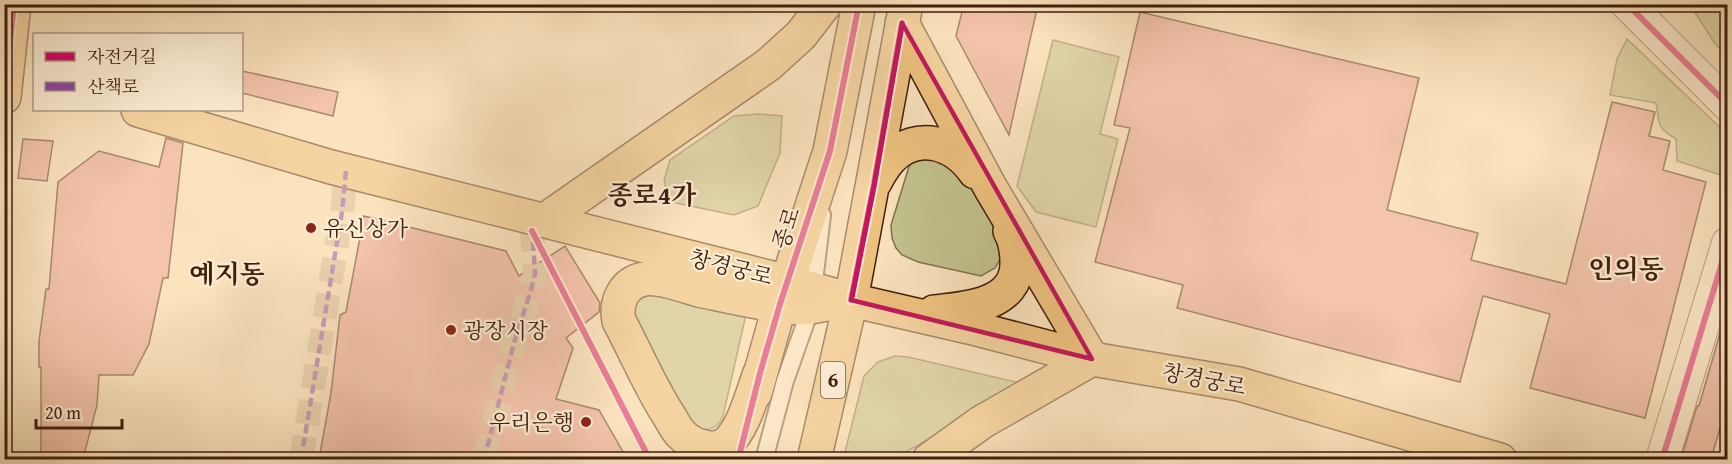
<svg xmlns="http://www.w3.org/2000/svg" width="1732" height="464" viewBox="0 0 1732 464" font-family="'Gentium Book Plus','Noto Serif KR',serif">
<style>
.green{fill:#c2c38f;stroke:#81704e;stroke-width:1.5}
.building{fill:#ec9e95;stroke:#401e0d;stroke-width:1.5}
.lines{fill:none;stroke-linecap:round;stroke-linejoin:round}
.pedestrian-tunnel{stroke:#d6bc9b;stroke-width:24;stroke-dasharray:24 12;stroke-linecap:butt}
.service-casing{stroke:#6f4f39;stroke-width:20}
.minor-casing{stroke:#6f4f39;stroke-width:34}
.primary-casing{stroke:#401e0d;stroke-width:36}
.service{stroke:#fcedd5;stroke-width:16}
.minor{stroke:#fcedd5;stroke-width:32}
.primary{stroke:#eec27f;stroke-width:33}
.quiet{stroke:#8e44ad;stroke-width:4.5;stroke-dasharray:9 4.5;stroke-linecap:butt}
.cycleway-casing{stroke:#fcedd5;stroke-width:10}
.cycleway{stroke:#d6006c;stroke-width:6}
.marked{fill:none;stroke:#c2185b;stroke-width:4.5;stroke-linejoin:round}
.poi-dot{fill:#8f2418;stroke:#fcedd5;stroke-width:2}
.labels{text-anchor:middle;stroke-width:4.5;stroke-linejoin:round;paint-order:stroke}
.shield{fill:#fcedd5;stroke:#785c49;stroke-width:1.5}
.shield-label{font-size:21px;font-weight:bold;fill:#401e0d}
.poi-label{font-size:22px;fill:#401e0d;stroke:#fcedd5;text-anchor:start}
.street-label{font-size:22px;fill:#401e0d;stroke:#fcedd5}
.quarter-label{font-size:26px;font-weight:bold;fill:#401e0d;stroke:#fcedd5}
</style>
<rect width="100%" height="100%" fill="#fbe3be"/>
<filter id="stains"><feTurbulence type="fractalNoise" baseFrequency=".00333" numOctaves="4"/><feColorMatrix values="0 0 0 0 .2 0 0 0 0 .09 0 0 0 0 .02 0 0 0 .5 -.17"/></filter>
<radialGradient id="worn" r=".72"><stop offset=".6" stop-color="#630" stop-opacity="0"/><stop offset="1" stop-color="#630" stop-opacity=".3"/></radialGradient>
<path class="green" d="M1690,5h37v52l-13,-15z
M1627,39l100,95v56l-3,-4 -3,-11 -44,-14 -1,-22c-20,-12 -16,-14 -20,-36l-46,-8 7,-36z
M1053,40l66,17 -19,77 18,5 -22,88 -60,-15 -19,-26z
M759,114l23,2 -2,37 -22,53 -24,9 -58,-12 -8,-8 -4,-14 6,-21 64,-44z
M919,154l35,6 42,66 8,26 -9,16 -14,8 -63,-14 -16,-7 -6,-7 -4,-10 -1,-13 20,-65z
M641,290l103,25 1,4 -22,97c-6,15 -17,15 -30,11l-60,-110v-16z
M895,356l13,1 112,26 2,6 -111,60 -15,10 -53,1 21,-84 14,-14z"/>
<path class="building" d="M964,4h74l-29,131 -53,-99z
M1140,12l279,66 -32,132 91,23 -7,27 95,24 46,-182 43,10 -6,24 21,5 -7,29 43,12 -61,236 -115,-30 20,-74 -67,-18 -23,86 -283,-74 6,-23 -88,-23 35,-134 -16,-3z
M242,71l96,21 -5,24 -91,-23z
M166,138l17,5 -15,135h-5l-14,66 -16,31h-34l-2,30 -14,54h-43l1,-13v-79h-2v-26l7,-52h3l9,-107 41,-31 60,16z
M23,139l30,2 -6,40 -29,-3z
M364,216l142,35 13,25 46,-30 35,57 -1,9 -33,26 7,10 -17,51 43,11 28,49h-308l12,-66 9,-78 6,-3z
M1721,330l7,1v70l-17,58h-30l16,-53h2z"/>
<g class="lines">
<path class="pedestrian-tunnel" d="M301,460l41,-248 4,-41
M484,460l30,-117 17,-53 4,-16 -3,-43"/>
<g class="service-casing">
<path id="service" d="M764,460l21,-79 26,-74 11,-92"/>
</g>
<g class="minor-casing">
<path id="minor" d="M1627,4l101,101
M1662,460l66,-217"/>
</g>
<g class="primary-casing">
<path id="primary" d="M902,23l88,164 102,172
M4,97l10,-93
M138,110l193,57 457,115 63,18 126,29 115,30 147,25 261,76
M875,182c4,-8 9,-16 15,-23 27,-29 65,-16 85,13
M545,220l223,-155 33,-30 24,-31
M934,312c32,-3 83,-7 83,-49 0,-12 -1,-21 -7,-32
M760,373c-8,21 -16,55 -33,70 -14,11 -36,2 -46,-9 -6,-6 -10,-16 -15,-23 -18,-29 -31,-60 -47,-90 -4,-20 5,-38 25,-42 15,-3 40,7 55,11 33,7 66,15 100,18 11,0 22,-3 32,-5
M755,393l25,-89 50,-153 29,-147
M814,460l37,-160 55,-296
M929,460l53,-38 110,-63"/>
</g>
<use href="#service" class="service"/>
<use href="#minor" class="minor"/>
<use href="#primary" class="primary"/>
<path class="quiet" d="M301,460l41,-248 4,-41
M484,460l30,-117 17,-53 4,-16 -2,-34"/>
<g class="cycleway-casing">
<path id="cycleway" d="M1627,4l101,101
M4,97l10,-93
M532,231l118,229
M851,300l23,-116 28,-161
M738,460l22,-87 20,-69 50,-153 29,-147
M1662,460l66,-217"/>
</g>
<use href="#cycleway" class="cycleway"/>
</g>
<path d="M0 0H1732V464H0ZM902,23l190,336 -241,-59 23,-116z" fill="#fbe3be" fill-opacity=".55" fill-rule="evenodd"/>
<path class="marked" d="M902,23l190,336 -241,-59 23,-116z"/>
<g class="poi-dot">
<circle cx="311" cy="228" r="6"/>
<circle cx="451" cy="330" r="6"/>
<circle cx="586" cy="422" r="6"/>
</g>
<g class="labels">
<rect class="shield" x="821" y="362" width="24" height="36" rx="4.5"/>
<g class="shield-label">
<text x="833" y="387">6</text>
</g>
<g class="poi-label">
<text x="323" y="236">유신상가</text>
<text x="463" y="338">광장시장</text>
<text x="574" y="430" text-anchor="end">우리은행</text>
</g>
<g class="street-label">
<text transform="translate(786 228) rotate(-72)" y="8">종로</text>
<text transform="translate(731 267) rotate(14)" y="8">창경궁로</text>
<text transform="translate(1204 379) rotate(11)" y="8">창경궁로</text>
</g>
<g class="quarter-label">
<text x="652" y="204">종로4가</text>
<text x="1626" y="278">인의동</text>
<text x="227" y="283">예지동</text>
</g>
</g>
<rect width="1732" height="464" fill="none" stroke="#fbe3be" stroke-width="24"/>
<rect x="6" y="6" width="1720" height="452" fill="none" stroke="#401e0d" stroke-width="3"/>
<rect x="12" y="12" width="1708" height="440" fill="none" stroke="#401e0d" stroke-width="1.5"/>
<rect x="33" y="33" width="210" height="78" fill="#fcedd5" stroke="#b19a85" stroke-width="1.5"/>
<rect x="45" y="52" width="30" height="9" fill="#d6006c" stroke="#b19a85" stroke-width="1.5"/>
<text x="87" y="63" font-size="18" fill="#401e0d">자전거길</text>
<rect x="45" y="82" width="30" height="9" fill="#8e44ad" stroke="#b19a85" stroke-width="1.5"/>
<text x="87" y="93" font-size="18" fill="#401e0d">산책로</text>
<path d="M36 419v9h86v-9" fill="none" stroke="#401e0d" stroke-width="3"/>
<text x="45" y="419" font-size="18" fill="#401e0d" stroke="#fcedd5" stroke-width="4.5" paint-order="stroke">20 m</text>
<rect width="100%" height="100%" filter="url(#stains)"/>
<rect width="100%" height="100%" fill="url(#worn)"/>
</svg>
